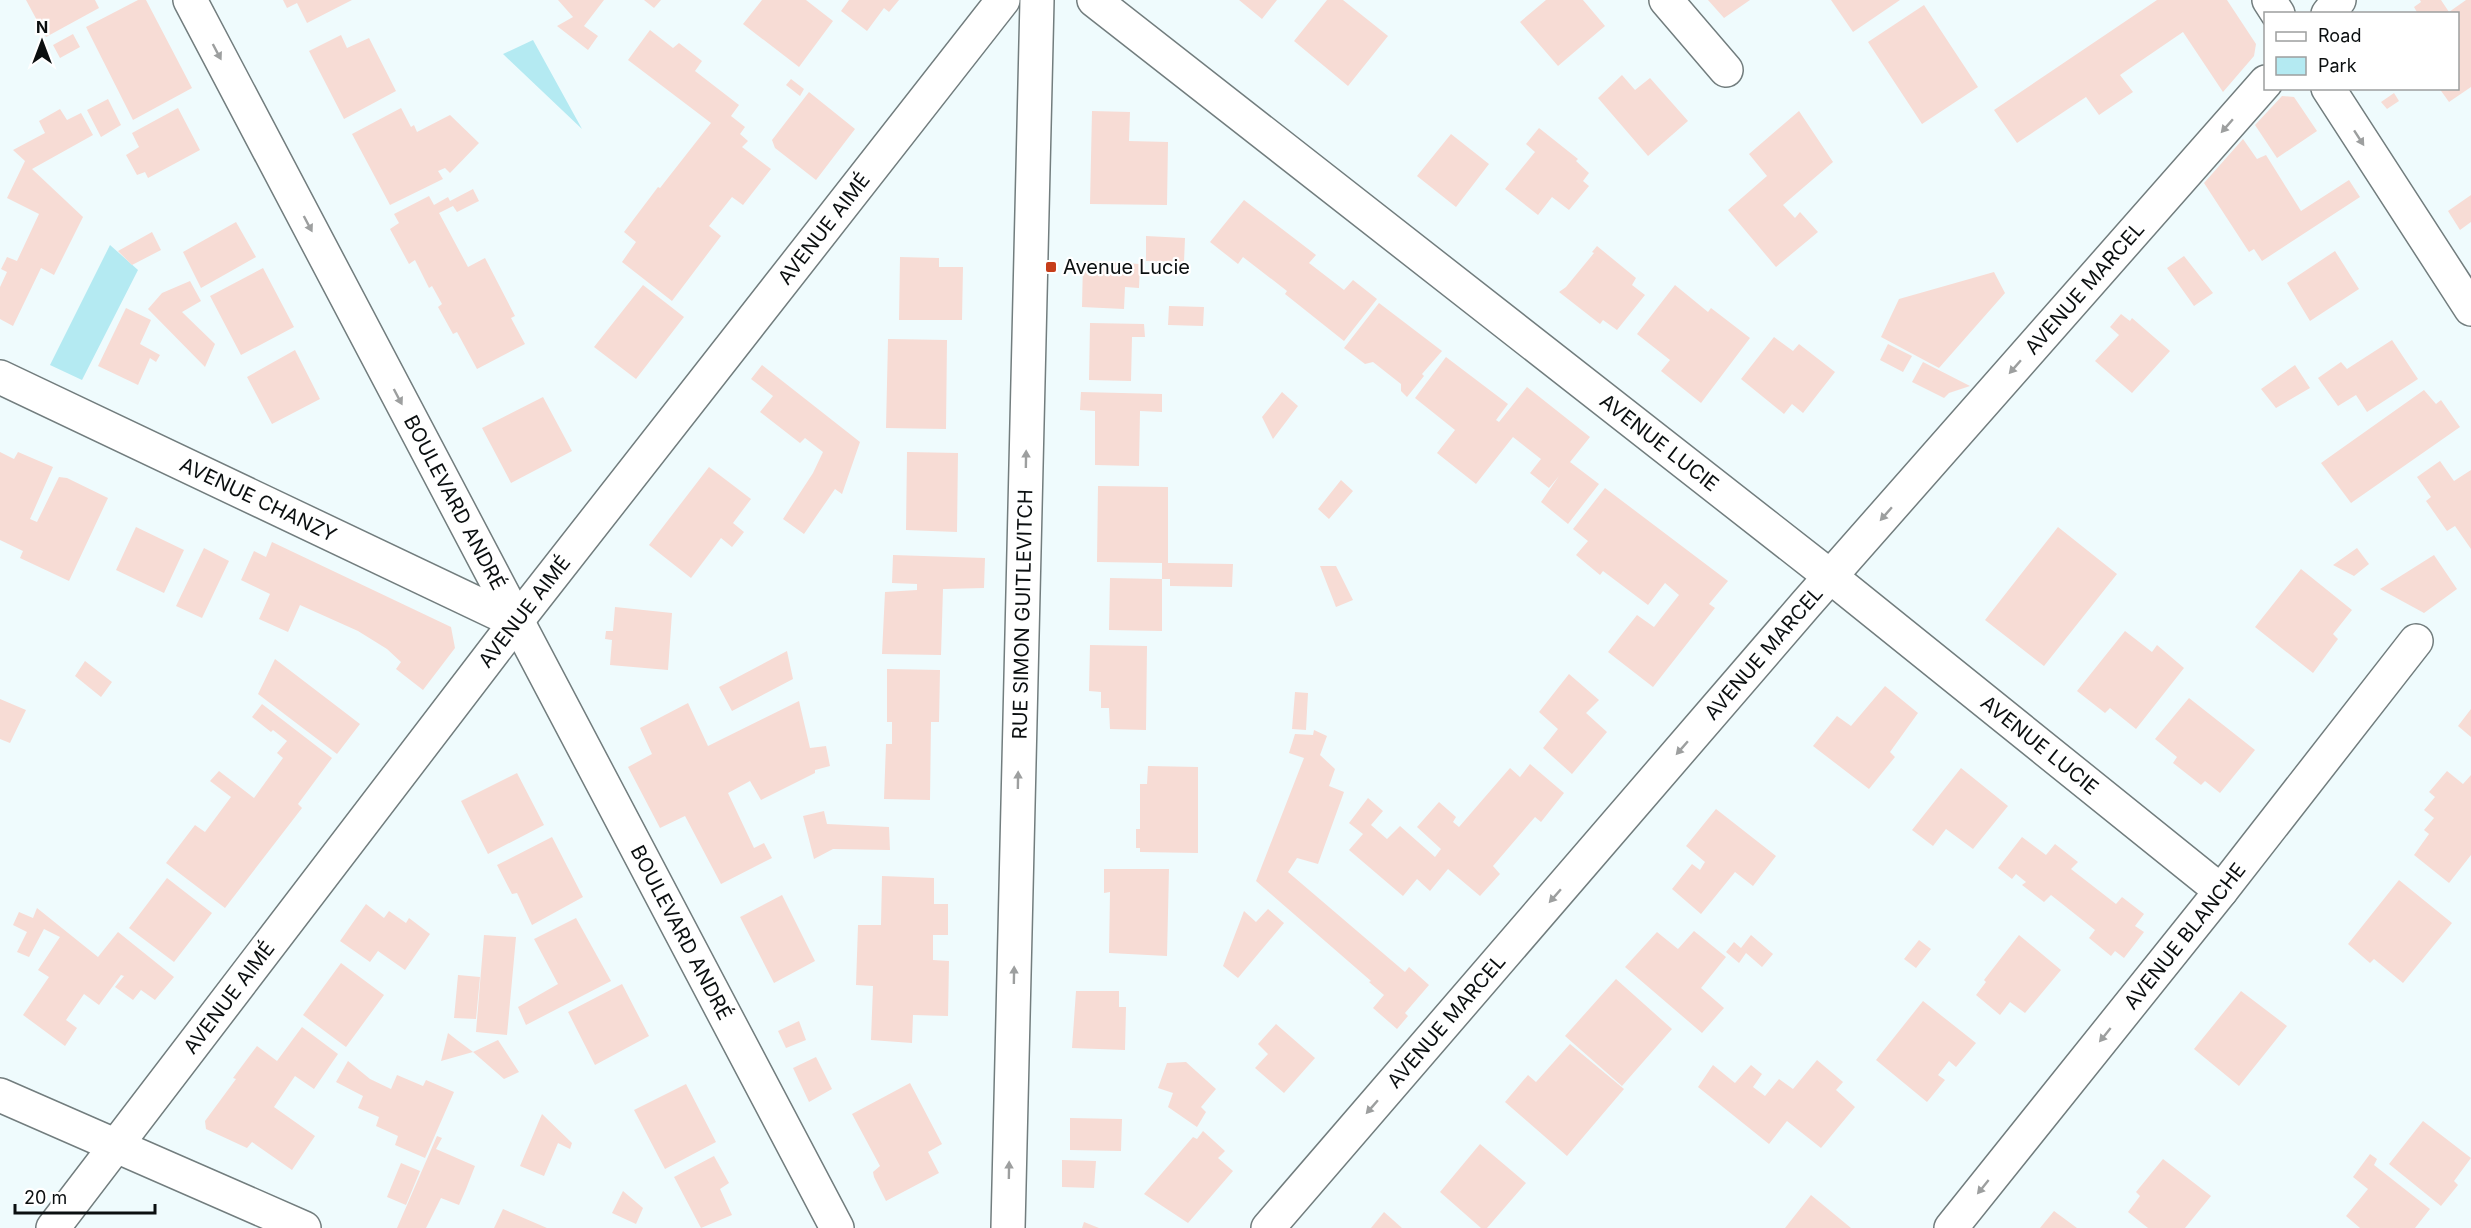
<svg xmlns="http://www.w3.org/2000/svg" width="2471" height="1228" viewBox="0 0 2471 1228" font-family="Inter,sans-serif">
<style>
.green{fill:#b4eaf2}
.building{fill:#f7dcd5}
.lines{fill:none;stroke-linecap:round;stroke-linejoin:round}
.minor-casing{stroke:#727d7e;stroke-width:36}
.minor{stroke:#fff;stroke-width:33}
.oneway{fill:#9d9f9f}
.poi-dot{fill:#c63d1a;stroke:#fff;stroke-width:2}
.labels{text-anchor:middle;stroke-width:4.5;stroke-linejoin:round;paint-order:stroke}
.street-label{font-size:20px;fill:#0b0f10;stroke:#fff}
.poi-label{font-size:20px;fill:#0b0f10;stroke:#fff;text-anchor:start}
</style>
<rect width="100%" height="100%" fill="#effbfd"/>
<path class="green" d="M533,40l49,89 -79,-75z
M110,245l28,25 -56,110 -32,-15z"/>
<path class="building" d="M26,0h69l4,8 -53,29z
M138,0h8l46,88 -59,32 -47,-93z
M283,0h69l-45,23 -10,-20 -10,5z
M558,0h46l-20,26 14,10 -10,14 -31,-24 16,-9z
M644,0h17l-7,8z
M762,0h44l27,21 -34,46 -56,-43z
M849,0h50l-10,12 -5,-4 -17,23 -26,-20z
M1239,0h38l-15,19z
M1327,0h16l45,36 -40,50 -54,-45z
M1546,0h37l22,26 -47,40 -38,-44z
M1708,0h42l-26,18z
M1831,0h69l-47,32z
M2157,0h70l29,44 -2,12 -31,36 -40,-60 -63,43 13,17 -34,23 -13,-18 -69,46 -23,-33z
M2420,0h21l8,12 17,-12h5v87l-22,15 -10,-14h19v-74h-40l-4,-7 7,-5z
M1924,5l54,82 -56,37 -54,-82z
M650,30l23,18 6,-5 23,18 -7,10 44,34 -8,11 14,11 -5,7 8,7 -6,6 29,22 -28,36 -11,-8 -23,29 12,10 -49,65 -50,-39 14,-20 -12,-10 34,-45 2,1 51,-65 -83,-63z
M73,34l7,13 -20,11 -7,-13z
M341,35l6,13 22,-10 27,53 -52,28 -35,-68z
M1622,75l13,15 15,-12 38,43 -40,35 -50,-58z
M791,79l13,10 -4,7 -14,-11z
M809,92l46,37 -39,51 -41,-32 -3,-8z
M2394,93l5,8 -12,8 -6,-7z
M2282,96l12,1 23,34 -40,27 -22,-33z
M108,99l13,26 -20,12 -14,-27z
M178,108l22,42 -52,28 -3,-6 -8,3 -11,-20 13,-8 -7,-14z
M401,108l10,19 3,-2 3,7 33,-17 29,28 -29,30 -5,-5 -7,3 5,8 -53,26 -38,-71z
M60,109l7,11 14,-7 12,22 -61,34 51,48 -29,58 -13,-7 -28,58 -13,-7v-32l7,-15 -6,-3 6,-12 10,4 22,-47 -32,-16 18,-37 -12,-11 32,-17 -6,-12z
M1092,111l38,1 -1,29 39,1 -1,63 -77,-1z
M1799,111l34,51 -50,43 12,13 5,-6 18,20 -42,35 -48,-57 39,-34 -18,-22z
M1539,128l39,31 -2,2 13,12 -6,8 6,5 -20,24 -17,-13 -14,18 -33,-26 30,-37 -9,-8z
M1451,134l38,30 -33,43 -39,-31z
M2243,139l14,20 9,-4 35,56 48,-31 11,17 -98,64 -8,-12 -5,3 -45,-69z
M473,189l6,12 -22,11 -4,-6 -14,7 29,54 17,-9 30,58 -4,2 14,26 -48,25 -20,-37 -4,2 -15,-27 4,-3 -10,-18 -3,2 -14,-28 -6,4 -19,-35 9,-6 -5,-9 35,-18 5,9 14,-8 2,4z
M2471,195v27l-11,8 -12,-19z
M1244,200l72,55 -7,8 35,27 9,-10 24,19 -33,42 -59,-47 2,-3 -44,-34 -5,7 -28,-22z
M236,222l20,35 -55,31 -18,-36z
M152,232l9,18 -29,15 -14,-14z
M1146,236l39,2 -1,24 -38,-1z
M1597,246l39,32 -4,7 13,10 -28,35 -14,-10 -3,4 -41,-32 7,-5 28,-34 -2,-1z
M2335,251l24,38 -49,32 -23,-38z
M2184,256l29,37 -19,13 -27,-38z
M900,257l39,1v9h24l-1,53h-63z
M1083,261l57,3 -1,24 -14,-1 -1,22 -42,-2z
M263,268l31,59 -53,28 -31,-59z
M1994,272l11,21 -66,75 -58,-31 18,-38z
M190,281l11,20 -19,11 33,32 -10,23 -57,-58 14,-16z
M643,285l41,32 -48,62 -42,-32z
M1675,285l33,27 3,-4 39,30 -49,65 -40,-32 9,-11 -33,-26z
M1379,303l63,48 -20,23 2,2 -17,21 -6,-6v-7l-28,-22 -8,2 -21,-16z
M1169,306l35,1 -1,19 -35,-1z
M126,308l25,12 -11,24 20,11 -4,7 -6,-4 -12,27 -40,-19z
M2121,314l9,7 2,-3 38,33 -38,42 -37,-32 24,-26 -9,-8z
M1090,323l54,1 1,13h-13l-1,44 -42,-1z
M1774,337l19,14 6,-7 36,28 -32,41 -11,-9 -8,10 -43,-35z
M888,339l59,1 -1,89 -60,-1z
M2392,340l26,39 -51,33 -11,-17 -18,11 -20,-28 23,-16 6,7z
M1888,344l24,12 -9,16 -23,-12z
M295,350l25,49 -48,25 -25,-47z
M1446,357l62,47 -12,16 3,2 28,-35 63,50 -20,25 29,22 -31,40 -27,-22 18,-26 -10,12 -19,-15 11,-14 -28,-22 -37,47 -39,-31 18,-23 -40,-32z
M1923,362l47,24 -21,7 -5,5 -32,-16z
M762,365l98,77 -18,52 -7,-5 -31,45 -21,-15 30,-46 10,-21 -18,-14 -5,5 -40,-31 13,-16 -22,-17z
M2295,365l15,23 -34,20 -15,-19z
M2424,390l12,14 5,-4 19,27 -109,76 -30,-40z
M1081,392l81,2v18l-22,-1 -1,55 -44,-1v-54l-15,-1z
M1282,392l16,14 -25,33 -11,-22z
M543,397l29,54 -61,32 -29,-55z
M0,452l14,7 4,-7 35,15 -23,52 7,3 22,-45 8,1 41,20 -39,83 -49,-23 3,-7 -23,-11z
M907,452l51,1 -1,79 -51,-2z
M2440,461l14,20 17,-11v79l-16,-23 -8,5 -21,-30 5,-4 -14,-20z
M709,467l42,32 -18,24 11,9 -12,15 -11,-9 -30,40 -42,-33z
M1341,480l12,11 -24,28 -11,-10z
M1098,486l70,1v76l65,1 -1,23 -62,-1v-7h-8v52l-53,-1 1,-52 52,1v-16l-65,-1z
M1605,488l123,93 -19,23 6,4 -62,79 -45,-35 29,-37 17,12 25,-32 -14,-12 -17,22 -45,-34 -3,4 -24,-20 12,-14 -15,-12z
M136,527l48,23 -20,43 -48,-23z
M2058,527l59,47 -73,92 -59,-46z
M272,542l179,85 4,21 -32,42 -27,-21 5,-7 -14,-13 -29,-18 -58,-26 -12,27 -29,-13 11,-25 -29,-14 13,-29 12,6z
M204,548l25,13 -27,57 -26,-12z
M2357,548l12,16 -15,12 -21,-11z
M893,555l92,3 -1,30 -41,1 -2,66 -59,-1 3,-62 32,-2v-6l-25,-1z
M2434,555l23,34 -33,24 -44,-24z
M1320,566h16l17,34 -17,7z
M2301,569l51,41 -19,24 5,5 -25,34 -58,-46z
M615,607l57,6 -4,57 -58,-5 2,-25 -7,-1 1,-8h7z
M2125,631l27,21 5,-7 27,23 -48,61 -26,-21 -5,5 -28,-22z
M1090,645l57,1 -1,84 -36,-1 -1,-21h-8v-16l-12,-1z
M787,651l6,28 -61,32 -13,-24z
M275,659l85,65 -23,30 -79,-60z
M85,661l27,21 -11,15 -26,-21z
M887,669l53,1 -1,52h-8l-1,78 -46,-1 2,-55h6v-22h-5z
M1569,674l30,26 -13,13 21,19 -35,42 -29,-26 15,-19 -19,-17z
M1885,686l33,27 -28,39 5,5 -26,32 -56,-43 24,-30 14,10z
M1295,692l13,1 -2,37 -14,-1z
M2189,698l66,52 -35,43 -15,-12 -4,4 -28,-22 4,-6 -22,-18z
M0,699l26,11 -16,33 -10,-4z
M799,701l11,47 16,-2 4,20 -15,4v3l-54,27 -11,-19 -22,12 26,55 10,-5 8,15 -51,26 -36,-68 -25,12 -32,-61 24,-13 -12,-26 48,-25 20,43z
M262,704l70,54 -34,46 4,4 -77,100 -59,-45 29,-38 10,7 26,-35 -21,-16 9,-10 35,27 29,-40 -6,-5 10,-12 -14,-11 -2,2 -19,-15z
M2471,709v28l-13,-11z
M1314,730l13,6 -7,19 15,14 -6,17 15,6 -26,72 -21,-6 -9,14 117,100 4,-5 20,18 -24,28 3,3 -11,13 -24,-21 11,-13 -15,-13 2,-1 -115,-100 48,-123 -15,-5 6,-19 18,1z
M1530,764l34,29 -23,29 -6,-5 -42,49 7,8 -20,22 -32,-27 -18,22 -13,-12 -14,17 -54,-46 14,-16 -14,-11 19,-25 15,13 -12,14 16,14 13,-13 35,31 6,-8 -24,-22 22,-25 17,15 -3,5 6,5 51,-59 10,9z
M1148,766l50,1v86l-58,-1v-4h-4v-19h4v-45h7z
M1961,768l47,38 -35,43 -27,-20 -13,17 -21,-16z
M2447,771l16,13 8,-9v80l-22,28 -35,-28 15,-21 -5,-4 10,-12 -10,-8 11,-13 -6,-5z
M517,773l27,52 -56,29 -27,-53z
M1716,809l60,47 -23,30 -18,-14 -34,42 -29,-25 20,-25 8,6 5,-8 -19,-16z
M824,811l3,13 62,3 1,23 -57,-1 -19,10 -11,-43z
M552,837l31,60 -51,28 -15,-32 -5,1 -15,-29z
M2022,837l24,18 9,-11 23,18 -7,7 45,35 6,-7 22,17 -9,12 9,6 -20,26 -9,-7 -4,5 -22,-18 6,-8 -44,-35 -7,7 -22,-17 4,-3 -10,-8 -4,5 -14,-11z
M1104,869h65l-2,87 -58,-3 1,-61 -6,1z
M882,876l52,2v26h14v31h-15v25l16,1 -1,55 -35,-1 -1,28 -41,-3 2,-54 -17,-1 2,-60h23z
M167,878l45,35 -38,49 -45,-34z
M2399,880l53,43 -49,60 -29,-24 -4,4 -22,-19z
M782,895l33,66 -41,22 -34,-66z
M366,904l18,14 5,-7 17,12 3,-5 21,16 -25,36 -27,-19 -8,11 -30,-21z
M37,908l61,49 20,-25 56,45 -19,23 -14,-10 -8,10 -18,-13 9,-11 -3,-1 -22,30 -15,-11 -18,26 11,8 -12,18 -42,-31 26,-38 -11,-7 22,-33 -16,-8 -15,28 -12,-5 10,-20 -14,-7 6,-13 14,6z
M1268,909l16,14 -46,55 -15,-12 21,-55 12,11z
M576,918l35,63 -85,44 -8,-18 40,-23 -24,-45z
M1694,931l32,26 -25,31 23,20 -22,25 -77,-66 32,-35 21,17z
M484,935l32,2 -9,98 -31,-3z
M1751,935l22,19 -11,13 -16,-14 -7,10 -13,-11 8,-10 7,6z
M2019,935l42,35 -36,43 -15,-11 -10,13 -24,-20 10,-13 -2,-2z
M1919,940l12,9 -15,19 -12,-9z
M341,963l43,32 -38,52 -43,-32z
M458,975l22,2 -4,42 -22,-1z
M1616,979l56,50 -50,57 -57,-50z
M622,984l27,52 -54,29 -27,-53z
M1076,991h43v16h7l-1,43 -53,-2z
M2241,991l46,35 -48,60 -45,-37z
M1923,1001l53,42 -20,24 -7,-6 -11,14 7,5 -18,22 -51,-42z
M799,1021l7,19 -20,8 -8,-17z
M1276,1024l39,34 -31,35 -29,-25 13,-14 -10,-10z
M302,1027l36,27 -24,35 -19,-13 -21,31 41,29 -23,34 -40,-28 -5,6 -41,-19 -1,-8 31,-42 -3,-1 24,-32 20,15z
M448,1033l9,7 16,12 -32,9z
M498,1040l21,32 -15,7 -31,-27z
M1570,1044l54,45 -57,67 -62,-54 23,-27 8,7z
M816,1057l16,32 -23,13 -16,-34z
M1817,1060l26,22 -7,8 19,17 -34,41 -34,-27 -18,23 -71,-57 15,-22 22,18 16,-18 11,9 -9,13 12,9 14,-17 14,10z
M348,1061l22,18 21,10 6,-14 26,11 3,-6 28,12 -29,66 -30,-13 3,-9 -22,-10 3,-9 -21,-9 5,-12 -27,-14z
M1186,1062l30,27 -15,18 5,5 -9,15 -29,-20 5,-14 -15,-5 9,-25z
M910,1083l32,61 -14,8 11,21 -53,28 -12,-24 -1,-5 7,-6 -28,-52z
M686,1084l30,58 -51,27 -31,-59z
M542,1114l30,29 -2,6 -12,-6 -14,33 -24,-10z
M1070,1118l52,1 -1,32 -51,-1z
M2423,1121l48,37 -17,23 4,4 -17,21 -52,-42z
M1203,1131l22,20 -7,7 15,13 -45,52 -44,-29 49,-57 4,2z
M437,1136l5,2 -6,11 39,17 -9,23 -7,16 -18,-7 -15,30h-29z
M1480,1144l46,39 -39,45h-6l-41,-36z
M2370,1154l7,5 -3,6 56,44 -15,19h-55l-14,-12 22,-27 -15,-12z
M714,1156l15,27 -9,6 12,26 -31,13 -27,-51z
M2163,1159l48,37 -26,32h-37l-20,-16 12,-16 -4,-4z
M1062,1160l34,1 -2,27 -32,-1z
M401,1163l19,8 -14,34 -19,-8z
M623,1191l20,17 -7,16 -24,-11z
M1811,1195l40,33h-66z
M503,1209l44,19h-53z
M2054,1211l23,17h-37z
M1384,1212l18,16h-31z
M1084,1222l15,6h-17z"/>
<g class="lines">
<g class="minor-casing">
<g id="minor">
<path id="s1" d="M190,0l647,1228"/>
<path id="s2" d="M1094,0l737,577 390,314"/>
<path d="M1666,0l60,70"/>
<path d="M2269,0l9,14"/>
<path d="M2328,14l11,-14"/>
<path d="M2328,88l143,221"/>
<path id="s3" d="M0,377l516,245"/>
<path d="M0,1095l304,133"/>
<path id="s4" d="M53,1228l463,-606 487,-622"/>
<path id="s5" d="M1008,1228l29,-1228"/>
<path id="s6" d="M1268,1228l538,-624 460,-522"/>
<path id="s7" d="M1951,1228l270,-337 195,-250"/>
</g>
</g>
<use href="#minor" class="minor"/>
</g>
<defs><path id="oneway-solid" d="M-6-.8H1V-3.2L6.5 0L1 3.2V.8H-6Z" transform="scale(1.5)"/></defs>
<g class="oneway">
<use href="#oneway-solid" transform="translate(217 52) rotate(62)"/>
<use href="#oneway-solid" transform="translate(2227 126) rotate(131)"/>
<use href="#oneway-solid" transform="translate(2359 138) rotate(57)"/>
<use href="#oneway-solid" transform="translate(308 224) rotate(62)"/>
<use href="#oneway-solid" transform="translate(2015 367) rotate(131)"/>
<use href="#oneway-solid" transform="translate(398 397) rotate(62)"/>
<use href="#oneway-solid" transform="translate(1026 459) rotate(-89)"/>
<use href="#oneway-solid" transform="translate(1886 514) rotate(131)"/>
<use href="#oneway-solid" transform="translate(1682 748) rotate(131)"/>
<use href="#oneway-solid" transform="translate(1018 780) rotate(-89)"/>
<use href="#oneway-solid" transform="translate(1555 896) rotate(131)"/>
<use href="#oneway-solid" transform="translate(1014 975) rotate(-89)"/>
<use href="#oneway-solid" transform="translate(2105 1035) rotate(129)"/>
<use href="#oneway-solid" transform="translate(1372 1107) rotate(131)"/>
<use href="#oneway-solid" transform="translate(1009 1170) rotate(-89)"/>
<use href="#oneway-solid" transform="translate(1983 1187) rotate(129)"/>
</g>
<rect class="poi-dot" x="1045" y="261" width="12" height="12" rx="3"/>
<g class="labels">
<g class="street-label">
<text dy="7" stroke="none"><textPath href="#s4" startOffset="1262">AVENUE AIMÉ</textPath></text>
<text dy="7" stroke="none"><textPath href="#s6" startOffset="1245">AVENUE MARCEL</textPath></text>
<text dy="7" stroke="none"><textPath href="#s2" startOffset="718">AVENUE LUCIE</textPath></text>
<text dy="7" stroke="none"><textPath href="#s3" startOffset="286">AVENUE CHANZY</textPath></text>
<text dy="7" stroke="none"><textPath href="#s1" startOffset="568">BOULEVARD ANDRÉ</textPath></text>
<text dy="7" stroke="none"><textPath href="#s4" startOffset="776">AVENUE AIMÉ</textPath></text>
<text dy="7" stroke="none"><textPath href="#s5" startOffset="614">RUE SIMON GUITLEVITCH</textPath></text>
<text dy="7" stroke="none"><textPath href="#s6" startOffset="759">AVENUE MARCEL</textPath></text>
<text dy="7" stroke="none"><textPath href="#s2" startOffset="1204">AVENUE LUCIE</textPath></text>
<text dy="7" stroke="none"><textPath href="#s1" startOffset="1054">BOULEVARD ANDRÉ</textPath></text>
<text dy="7" stroke="none"><textPath href="#s7" startOffset="374">AVENUE BLANCHE</textPath></text>
<text dy="7" stroke="none"><textPath href="#s4" startOffset="290">AVENUE AIMÉ</textPath></text>
<text dy="7" stroke="none"><textPath href="#s6" startOffset="273">AVENUE MARCEL</textPath></text>
</g>
<g class="poi-label">
<text x="1063" y="274">Avenue Lucie</text>
</g>
</g>
<rect x="2264" y="12" width="195" height="78" fill="#ffffff" stroke="#9d9f9f" stroke-width="1.5"/>
<rect x="2276" y="32" width="30" height="9" fill="#ffffff" stroke="#9d9f9f" stroke-width="1.5"/>
<text x="2318" y="42" font-size="18" fill="#0b0f10">Road</text>
<rect x="2276" y="57" width="30" height="18" fill="#b4eaf2" stroke="#9d9f9f" stroke-width="1.5"/>
<text x="2318" y="72" font-size="18" fill="#0b0f10">Park</text>
<g transform="translate(42 42)" stroke="#ffffff" stroke-width="4.5" paint-order="stroke">
<path d="M0-4.5L10 22L0 15L-10 22Z" fill="#0b0f10"/>
<text y="-9" font-size="16" font-weight="bold" text-anchor="middle" fill="#0b0f10">N</text>
</g>
<path d="M15 1204v9h140v-9" fill="none" stroke="#0b0f10" stroke-width="3"/>
<text x="24" y="1204" font-size="18" fill="#0b0f10" stroke="#ffffff" stroke-width="4.5" paint-order="stroke">20 m</text>
</svg>
